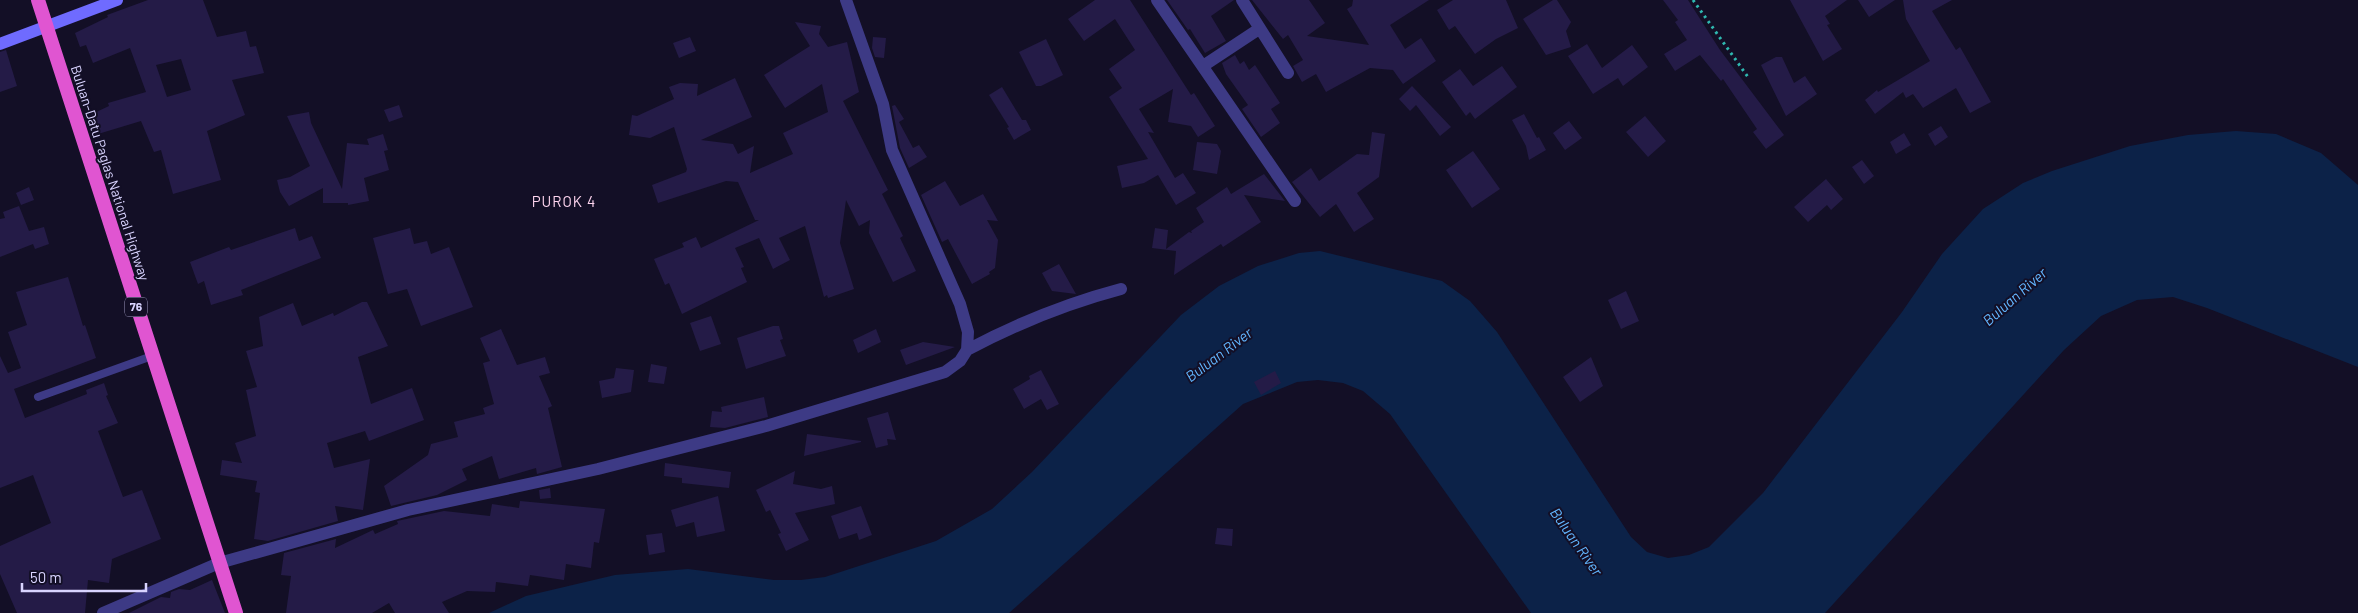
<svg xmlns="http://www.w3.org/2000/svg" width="2358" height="613" viewBox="0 0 2358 613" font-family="Barlow,sans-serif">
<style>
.water{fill:#0c2248}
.building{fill:#241b47;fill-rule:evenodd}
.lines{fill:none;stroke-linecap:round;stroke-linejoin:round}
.path{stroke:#2fb8b0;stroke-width:3;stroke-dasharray:2.5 4;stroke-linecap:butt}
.service{stroke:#3d3a85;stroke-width:8}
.minor{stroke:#3d3a85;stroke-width:12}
.secondary{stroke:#6f6bff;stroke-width:12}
.trunk{stroke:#e055d1;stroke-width:14}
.labels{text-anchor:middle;stroke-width:4;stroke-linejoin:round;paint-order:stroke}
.shield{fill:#130f26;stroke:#9e99be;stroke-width:1}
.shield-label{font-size:12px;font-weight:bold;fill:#d9d4ff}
.street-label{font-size:14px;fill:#d9d4ff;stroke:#130f26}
.neighbourhood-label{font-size:15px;letter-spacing:1px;fill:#ffd6f0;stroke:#130f26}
.water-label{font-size:15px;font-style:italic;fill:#62b6ff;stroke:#130f26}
</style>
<rect width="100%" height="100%" fill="#130f26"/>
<path class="water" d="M2236,131l40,3 45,19 37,32v182l-151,-59 -34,-11 -36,3 -36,16 -37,34 -239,263h-294l-141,-199 -27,-23 -20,-8 -25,-3 -21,2 -54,22 -234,209h-520l37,-17 89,-21 73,-6 86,11h27l24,-3 111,-36 56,-32 40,-37 149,-157 38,-29 39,-20 41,-13 21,-2 122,30 28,20 27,31 134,205 16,15 21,6 21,-3 20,-8 54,-54 139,-181 40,-58 41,-45 40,-26 29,-12 78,-25 58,-11z"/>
<path class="building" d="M148,0h55l14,37 29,-6 4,16 6,-1 8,27 -32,7 13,35 -38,16 14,49 -48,14 -12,-44 -7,2 -13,-31 -43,13 -8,-19 19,-9 -1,-3 38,-11 -16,-44 -37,15 -7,-18 -6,2 -5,-14 33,-16 -1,-2zM181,59l10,31 -24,7 -11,-32z
M1095,0h35l61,95 3,-2 21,33 -17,11 -7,-11 -23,-4 5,-33 -34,20 15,24 -6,-1 27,46 8,-5 13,20 -20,12 -18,-30 -14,8 -22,5 -5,-22 31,-7 -39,-62 13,-9 -13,-19 26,-19 -20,-31 -31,22 -16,-22z
M1167,0h67l-23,16 15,25 -21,12 -15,-24 -2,1z
M1252,0h57l16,23 -18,13 62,9 -22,-36 5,-3 1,-6h76l-39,25 15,24 16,-11 15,23 -33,23 -10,-14 -23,-2 -44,24 -10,-18 -14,8 -9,-16 10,-6 -15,-25 -5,4z
M1453,0h53l12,28 -22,11 -21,15 -20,-28 -6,4 -12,-20z
M1553,0h4l14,22 -5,9 5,16 -25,8 -23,-36z
M1663,0h25l32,50 64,85 -18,14 -13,-17 4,-3 -34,-50 -2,2 -21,-26 -25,16 -11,-17 23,-14 -12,-18 3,-2z
M1790,0h57l-22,16 5,8 -3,1 15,24 -19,12z
M1858,0h37l-26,17z
M1903,0h49l-20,11 24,39 4,-3 31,55 -21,11 -14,-25 -33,20 -10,-14 -7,4 -3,-6 -28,22 -10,-14 12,-10 1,2 52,-31 -24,-42z
M795,22l26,4 -2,8 9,13 19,-5 12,50 -16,9 45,89 -6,4 21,42 -3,2 16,33 -23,11 -24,-49 1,-13 -11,6 -13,-26 -6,43 14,46 -26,9 -1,-3 -3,2 -19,-71 -26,12 11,22 -17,9 -14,-31 -24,10 9,19 -3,1 6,14 -65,32 -13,-31 -4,2 -11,-26 30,-12 -2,-4 14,-6 5,11 58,-28h-4l-17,-38 -12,-1 -68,22 -6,-18 34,-13 1,-3 -13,-42 -24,11 -21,-3 3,-20 5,1 37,-17 -5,-12 11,-4 18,1 -1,12 38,-18 17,39 -51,23 32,4 5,10 16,-8 -4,27 43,-19 -10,-21 45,-21 -6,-28 -37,24 -21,-33 46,-29z
M690,37l6,14 -17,7 -6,-15z
M873,37l13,1 -2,20 -9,-1 -3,-9z
M1046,39l17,36 -22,11h-5l-17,-34z
M1587,44l15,24 30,-23 16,22 -25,19 -5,-8 -25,16 -25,-38z
M6,50l11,36 -17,6v-40z
M1235,55l5,9 4,-3 5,9 6,-5 25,38 -9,6 9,14 -19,14 -19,-28 6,-4 -22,-31 -4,-11z
M1776,57h6l12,26 11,-7 12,18 -31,22 -25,-51z
M1502,66l15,21 -42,32 -5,-7 -4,4 -24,-34 18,-13 13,17z
M1412,86l39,41 -11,9 -24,-31 -6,6 -11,-12z
M1002,87l20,33h4l5,10 -17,10 -7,-12 2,-1 -20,-32z
M399,105l4,12 -14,5 -5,-12z
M895,105l9,14 -5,3 14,26 6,-3 8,12 -18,11 -9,-20 -8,-42z
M309,112l2,11 31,66 5,-46 22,2 -2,-6 16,-5 5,16 -4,1 5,19 -25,8 5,23 -21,4v-2h-25v-15l-34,18 -9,-14 -3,-12 13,-3 20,-11 -23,-50z
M1524,114l13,24 2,-1 7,13 -17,10 -3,-14 -14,-26z
M1645,116l21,25 -18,16 -22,-25z
M1569,121l13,17 -17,12 -12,-17z
M1941,126l7,11 -13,9 -7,-12z
M1372,132l13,2 -6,43 -22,16 17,26 -20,13 -18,-28 -16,13 -28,-35 19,-14 8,13 38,-27 12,1z
M1904,133l7,12 -15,9 -6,-12z
M1197,142l20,2 4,7 -4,23 -24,-4z
M1473,151l27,38 -28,19 -26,-38z
M1862,160l12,16 -10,8 -12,-17z
M1264,174l21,27 -41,-6 17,27 -38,25 -2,-3 -47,31 2,-24 -24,-3 3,-20 13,2 -2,19 23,-17 3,1 -1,-2 13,-9 -8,-14 31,-21 4,7z
M1826,179l17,20 -12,11 -4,-5 -19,17 -14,-15z
M945,181l15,25 23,-12 15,27 -11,-1 11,20 -3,28 -6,4 1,2 -18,10 -24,-45 -6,3 -21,-47z
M29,187l5,13 -13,5 -5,-12z
M19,206l10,25 15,-4 5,17 -14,5 -2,-5 -33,13v-38l5,-1 -2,-6z
M295,228l4,13 13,-5 9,22 -80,32 2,5 -32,10 -7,-24 -6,3 -8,-22 39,-15 2,3z
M410,228l4,16 13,-3 4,13 18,-7 24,60 -52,19 -14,-37 -19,5 -15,-56z
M1059,264l17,30 -24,-3 -10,-18z
M68,277l15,49 2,-1 11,33 -82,31 11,29 62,-24 -1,-4 18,-7 4,12 -2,1 12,27 -20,8 25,66 19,-7 19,49 -49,20 -3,24 -21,-3 -3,33h-68l-17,-39v-28l51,-23 -18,-48 -33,13v-132l8,17 13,-5 -13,-36 19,-7 -11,-33z
M1626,291l13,30 -18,8 -13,-29z
M362,302h5l21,44 -30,11 13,47 41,-16 12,32 -55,21 -4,-10 -38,12 7,25 36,-9 -7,51 -28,-4 3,15 -70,20 -14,-2 6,-46 -5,-1 2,-11 -37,-6 2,-15 20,3 -7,-20 21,-7 -10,-46 11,-3 -11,-36 17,-5 -4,-29 34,-14 9,23 31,-13 1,3z
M711,316l10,28 -21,7 -10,-28z
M773,326h6l4,13 -3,1 6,16 -40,13 -9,-31z
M501,329l16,36 28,-8 5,16 -11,3 13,30 -4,2 14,59 -25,7 -1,-6 -37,11 -7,-23 -30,13 5,11 -30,15 -46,11 -7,-20 44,-31 3,-11 27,-7 -4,-15 31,-8 -2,-6 11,-4 -11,-41 7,-2 -10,-23z
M876,329l5,13 -23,11 -5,-13z
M923,342l32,5 -49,18 -6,-15z
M1591,357l12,29 -23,16 -17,-25z
M651,364l16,3 -3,17 -16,-2z
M616,368l18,2 -3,22 -29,6 -3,-17 15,-3z
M1041,370l18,34 -12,6 -6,-11 -17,10 -11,-20 17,-10 -1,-3z
M1275,371l6,12 -20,12 -7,-13z
M764,397l4,20 -43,11 -15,-1 2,-16 10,1 -1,-5z
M888,412l8,28 -9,-1 1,6 -12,3 -9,-30z
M807,434l54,7v1l-57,14z
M665,463l66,9 -2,16 -47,-5v-5l-18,-2z
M795,471l-2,13 28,5 11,-3 3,18 -40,9 14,27 -23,11 -8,-17 3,-1 -11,-23 -4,2 -10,-22z
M550,488l1,10 -11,1 -1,-9z
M718,496l7,35 -28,6 -3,-15 -18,5 -5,-17z
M520,501l85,8 -6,34 -5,-1 -3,26 -25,-4 -2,16 -34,-5 -2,11 -32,-4 -1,10 -28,-1 -25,11 7,11h-54l-6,-10 -17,10h-86l5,-37 -10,-1 3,-22 52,-14 -1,9 38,-18 2,4 23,-10 -1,-3 47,-10 46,5 2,-12 27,4z
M861,506l11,29 -13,5 -2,-7 -18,6 -8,-23z
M1217,528l16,1 -1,17 -17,-2z
M662,533l3,19 -16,3 -3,-20z
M212,580l13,33h-96l32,-16 9,1 1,-6 8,-3 11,1z"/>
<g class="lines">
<path class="path" d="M1693,0l55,77"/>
<path class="service" d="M38,397l114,-41"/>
<path class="minor" d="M1157,0l138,201
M1242,0l46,73
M1203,66l56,-37
M967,350c49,-26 101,-47 154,-61
M103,613l116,-50 189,-53 190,-41 168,-43 179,-54 15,-11 7,-11 1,-18 -8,-28 -68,-154 -9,-46 -37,-104"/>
<path class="secondary" d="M0,44l117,-44"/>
<path class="trunk" d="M38,0l198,613"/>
</g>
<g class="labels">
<rect class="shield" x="125" y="297.5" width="22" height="19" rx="4"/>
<g class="shield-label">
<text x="136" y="311">76</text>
</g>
<g class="street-label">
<text transform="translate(110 173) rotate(72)" y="5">Buluan-Datu Paglas National Highway</text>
</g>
<g class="neighbourhood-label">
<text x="564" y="207">PUROK 4</text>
</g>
<g class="water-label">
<text transform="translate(2015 297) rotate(-41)" y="5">Buluan River</text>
<text transform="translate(1219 355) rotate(-37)" y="5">Buluan River</text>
<text transform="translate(1576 542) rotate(55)" y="5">Buluan River</text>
</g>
</g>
<path d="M22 583v8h124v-8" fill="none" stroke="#d9d4ff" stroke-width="2.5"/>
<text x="30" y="583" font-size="15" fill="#d9d4ff" stroke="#130f26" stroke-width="4" paint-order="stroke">50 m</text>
</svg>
